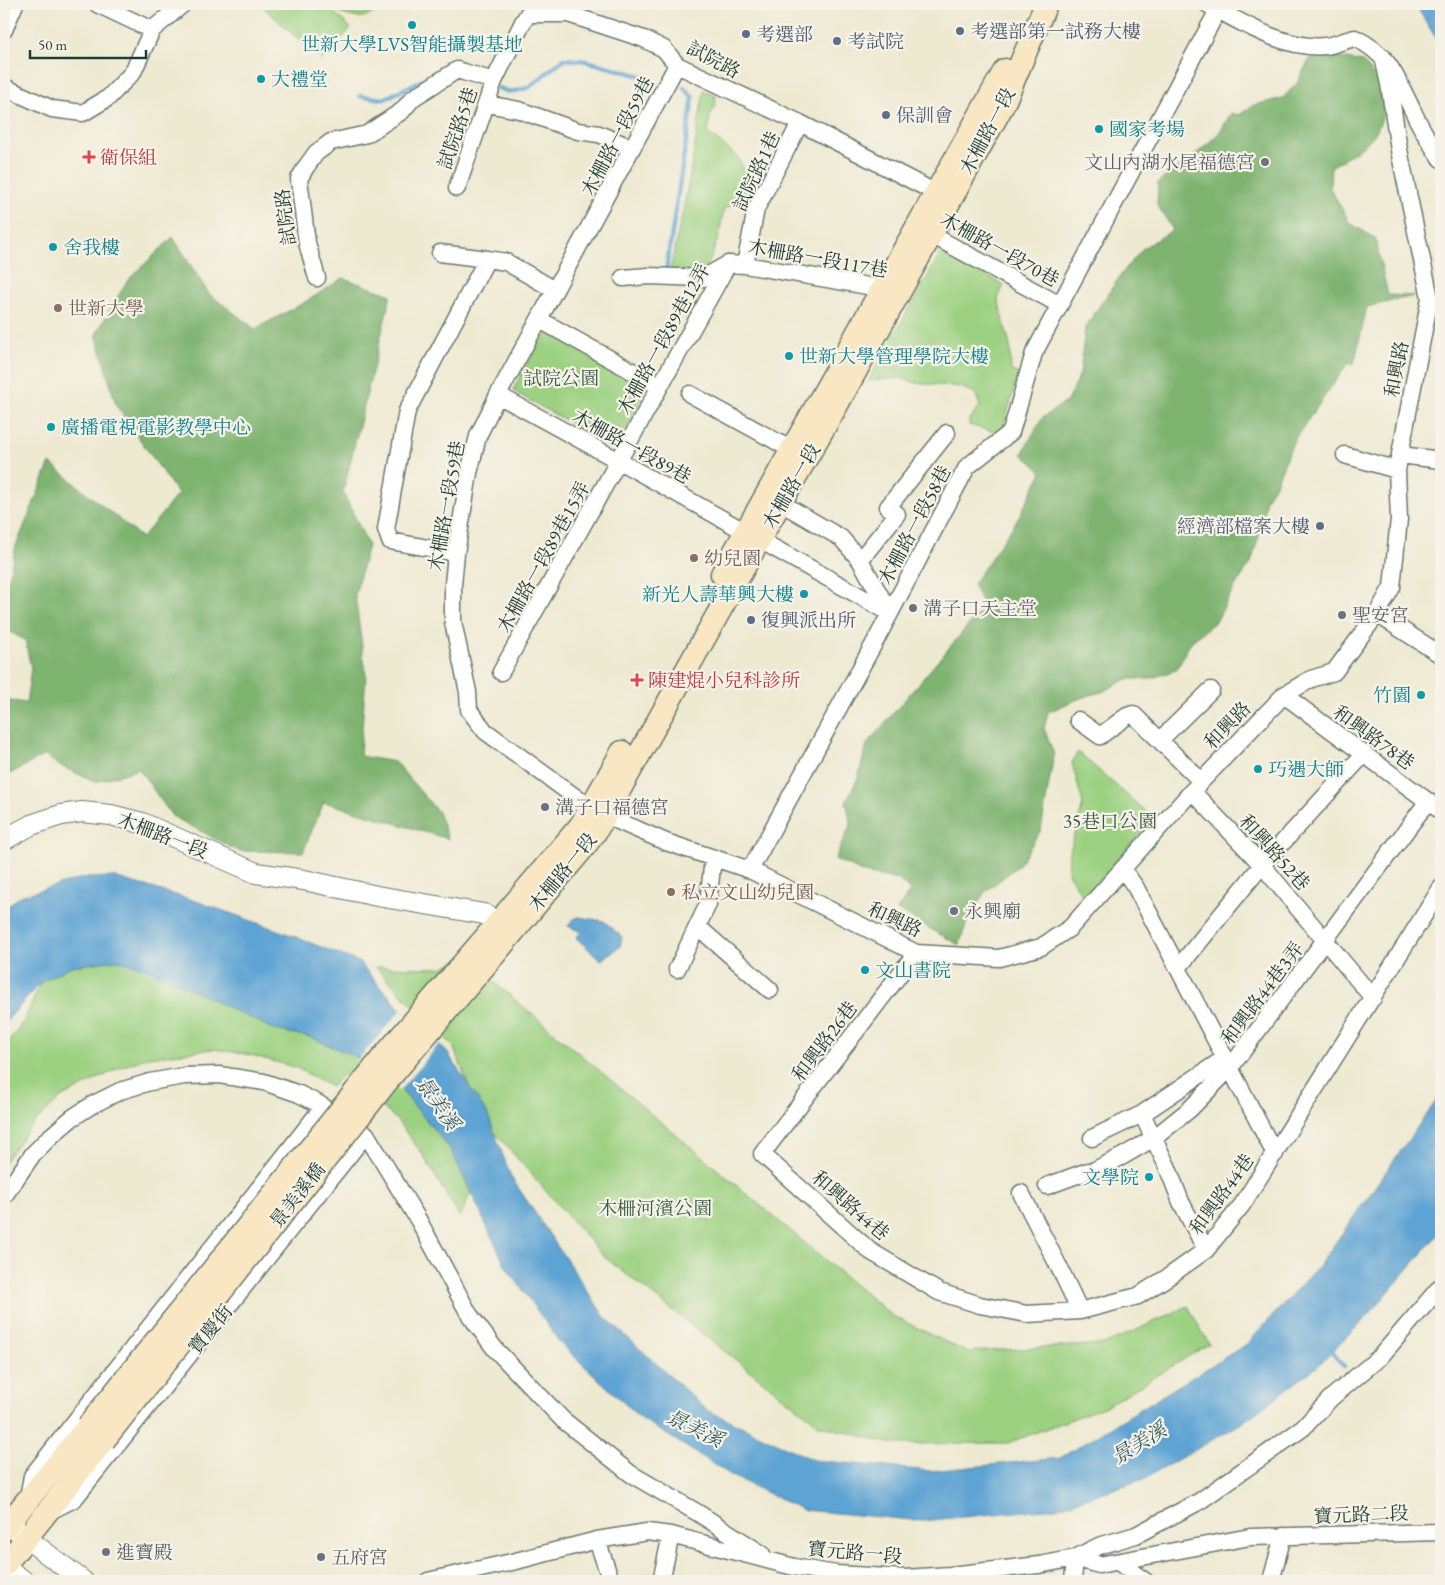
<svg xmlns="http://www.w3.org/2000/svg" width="1445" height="1585" viewBox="0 0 1445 1585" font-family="'EB Garamond','Noto Serif TC',serif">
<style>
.green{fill:#9dd182;stroke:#5e875b}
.forest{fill:#7eb370;stroke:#4e7852}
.water{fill:#5da3d3;stroke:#3e7084}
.pier{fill:#eee9d1}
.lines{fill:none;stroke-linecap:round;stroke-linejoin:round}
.stream{stroke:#5da3d3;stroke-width:4.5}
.minor-casing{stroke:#67796b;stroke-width:19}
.tertiary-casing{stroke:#67796b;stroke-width:22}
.secondary-casing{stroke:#67796b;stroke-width:25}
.minor{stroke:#fff;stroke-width:16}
.tertiary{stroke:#fff;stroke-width:20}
.secondary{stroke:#f9e7c3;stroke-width:22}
.secondary-bridge-casing{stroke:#67796b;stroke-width:25;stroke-linecap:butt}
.secondary-bridge{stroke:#f9e7c3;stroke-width:22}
.culture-dot{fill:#0f9aa8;stroke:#f7f3e8;stroke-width:2}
.service-dot{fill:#5c6f8a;stroke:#f7f3e8;stroke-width:2}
.health-dot{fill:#e0444e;stroke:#f7f3e8;stroke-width:2}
.worship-dot{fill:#6b7280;stroke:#f7f3e8;stroke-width:2}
.education-dot{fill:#8d6e63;stroke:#f7f3e8;stroke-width:2}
.labels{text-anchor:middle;stroke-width:4.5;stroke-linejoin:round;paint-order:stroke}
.service-label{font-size:19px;fill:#4e5e75;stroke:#f7f3e8;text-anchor:start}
.culture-label{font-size:19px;fill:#0d838f;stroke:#f7f3e8;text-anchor:start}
.street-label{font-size:19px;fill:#1f3d34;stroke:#f7f3e8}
.health-label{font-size:19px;fill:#be3a42;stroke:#f7f3e8;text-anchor:start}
.worship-label{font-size:19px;fill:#5b616d;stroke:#f7f3e8;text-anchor:start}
.education-label{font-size:19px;fill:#785e54;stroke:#f7f3e8;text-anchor:start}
.park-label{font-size:19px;fill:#385b44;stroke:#f7f3e8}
.water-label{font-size:20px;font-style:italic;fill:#325c64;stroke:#f7f3e8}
</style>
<rect width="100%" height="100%" fill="#f7f3e8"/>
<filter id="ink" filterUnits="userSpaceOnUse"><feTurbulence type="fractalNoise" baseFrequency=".02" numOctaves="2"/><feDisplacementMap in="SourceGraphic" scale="10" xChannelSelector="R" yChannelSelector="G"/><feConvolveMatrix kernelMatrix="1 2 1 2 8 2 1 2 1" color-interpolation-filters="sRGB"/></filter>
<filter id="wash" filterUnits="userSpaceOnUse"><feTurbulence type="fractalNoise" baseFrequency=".0096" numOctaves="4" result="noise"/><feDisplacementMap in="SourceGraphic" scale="20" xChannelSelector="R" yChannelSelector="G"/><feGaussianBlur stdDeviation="1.12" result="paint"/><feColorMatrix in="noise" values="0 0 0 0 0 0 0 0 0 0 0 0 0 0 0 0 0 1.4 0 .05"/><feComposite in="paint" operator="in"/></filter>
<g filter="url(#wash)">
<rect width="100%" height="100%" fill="#eee9d1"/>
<path class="green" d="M264,4h81c7,3 32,0 41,0 -23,19 -34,16 -59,2l24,22 -29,33 -60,-55z
M704,90l12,6 -1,11 -5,9 -2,17 30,24 17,35 -3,5 -28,11 -6,33 -2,1c-8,33 -15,28 -46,29l19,-90z
M942,251l62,34 -6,14 12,47 1,25 8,2 -18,61 -32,-9v-4l11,-15 -5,-13 -15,-6 -43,-4 -18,-5 -31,3z
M548,331l96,55 2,6 -31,56 -100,-56 -1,-4 30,-55z
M1078,752l75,66 -69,80 -16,-25 1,-18 14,-51 -11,-41z
M464,957l427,358 75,37 140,-8 82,-38 21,38 -103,62 -98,37 -115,1 -74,-19 -216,-169 -122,-139 -28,-71 -78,-79 66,1z
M118,960l31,9 126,61 35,7 74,32 67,81 20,42 -11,26 -39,-66 -26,-34 -52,-44 -12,13 -34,-19 -46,-13 -38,-6 -64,8 -28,10 -59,30 -32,30 -26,35v-113l21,-30 16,-37 30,-16z"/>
<path class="forest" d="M1313,53l50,9 23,29c-1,13 -3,28 -9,39 -7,14 -33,29 -46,37l-1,21 20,35 25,15 13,57 26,1 -47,11 -13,57 -6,-1 -54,77 -18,43 -10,16 -7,37 -8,27 -17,25 -17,32 -26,22 -15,28 -27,9h-22l-25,13 -19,5 -35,15 -4,16 10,26 -13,76 -22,35 -34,27 -16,24 -10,29 -62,-35 13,-19 -11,-11 -35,-7 -29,-14 16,-35 -5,-22 12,-24 9,-34 117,-137 -11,-23 43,-62 26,-50 -20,-18 20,-36 25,-17 13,-27 5,-47 38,-55 20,-24 30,-18 -16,-25 1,-23 34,-24 27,-25 12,-20 8,2 15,-10 29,-7 14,-15z
M173,237l36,57 46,35 52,-28 36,-23 48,17 -48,197 25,53 -13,50 11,80 -6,81 35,6 43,50 10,27 -124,-37 -21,50 -65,-1 -66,-35 -33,-47 -43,13 -38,-17 -13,-10 -41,22v-77l22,3 5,-35 -6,-28 -21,-11v-31l12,-52 34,-83 92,75 36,-44 -62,-89 -20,-71 31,-53z"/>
<path class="water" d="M1415,4h26v41h-1z
M114,877l82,24 87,31 76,30 42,48 46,42 41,63 23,62 93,139 103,94 106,50 117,11 130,-13 187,-114 74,-81 120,-169v137l-75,87 -48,48 -76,57 -98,56 -88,29 -134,13 -119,-11 -69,-33 -95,-60 -79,-74 -55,-78 -54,-115 -67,-81 -74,-32 -35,-7 -126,-61 -31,-9 -47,6 -30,16 -37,42v-115l16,-13 63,-18z
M579,917l25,4 18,16 -2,10 -19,13 -25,-22 5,-6 -13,-6 5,-7z"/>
<path class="pier" d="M403,1008l37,35 -41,48 -17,-20 -24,-11z"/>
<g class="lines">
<path class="stream" d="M498,88l12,4 18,-4 36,-29 22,2 63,17
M360,96l24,3 66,-33
M666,271l27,-174 -9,-9
M1328,1348l16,18"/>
</g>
</g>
<g filter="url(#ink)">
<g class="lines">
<g class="minor-casing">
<path id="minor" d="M97,4l55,26
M1207,4c33,18 79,46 118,42 10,-1 20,-6 30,-8 34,16 41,39 57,71 8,18 18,34 29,50
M4,30l11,-26
M677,65l-179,330 -20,41 -9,37 -13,80 -3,32v37l15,70 1,18 16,21 93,68 40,22 48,21 84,28 166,83 83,5 42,-11 29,-19 122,-137 92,-96 27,-16 23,-7 43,-58 15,-27 7,-68 -2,-49 33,-172 -31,-148 -10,-66 -6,-27
M4,87l48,22 31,4 25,-15 25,-26 19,-42 31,-26
M487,104l32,6 59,21 21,3 33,14
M457,188l37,-107 29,-59 5,-8h40l76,25 20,10 13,16 123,58 146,75
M921,229l139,76
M440,253l47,6
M728,264l17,1 146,25
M745,265l11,-56 44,-86
M317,278l-10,-35 -8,-64 7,-12 10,-14 15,-11 36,-8 35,-23 11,-13 44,-28 37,11
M623,278l25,-2 55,2 25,-14
M540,320l119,66
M690,394l102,56
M498,395l121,66 271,152
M1345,455l52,15
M1400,455l41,5
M781,503l60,35 19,22
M456,553l-66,-12 -4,-12 21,-118 80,-152 19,3 49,28
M890,613l-30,-53 37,-46 -9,-7 59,-74
M1377,614l64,41
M501,672l227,-408
M1284,695l157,116
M1078,720l22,16 27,-20 6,-2 68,67
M1160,740l51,-50
M1192,791l70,74 111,133
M1123,869l13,19 139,266
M750,870l126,-230 91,-173 44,-35 23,-79 184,-343
M698,927l72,63
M916,953l-154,201 108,97 69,41 41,13 47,9 53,-3 58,-15 30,-19 38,-27 36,-45 199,-317
M1178,968l84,-103 102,-111
M677,969l31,-65 5,-46
M1142,1114l25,52 14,36 25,48
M1092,1138l50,-24 83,-56
M1091,1172l32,-16 31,-18 36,-29 40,-41 198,-267
M1047,1186l41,-15
M1021,1193l39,76 20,42
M4,1196l29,-42 18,-18 21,-18 20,-13 28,-14 30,-9 34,-6 35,-1 45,7 35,12 20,10 47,30 53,87 50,93 26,35 68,71 68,54 67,39 64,41
M28,1498l4,-22 291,-369
M50,1511l24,-12 292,-365
M597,1540l14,41
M1075,1558l24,-12 37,-11 64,-34 103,-73 28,-30 49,-41 61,-71
M1118,1562l27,19
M428,1581l88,-20 81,-21 50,-8 24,3 123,32 42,7 69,4 45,-3 89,-10 36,-7 24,7 151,-28 191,-5
M661,1581l10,-46
M1073,1581l2,-23
M1271,1581l12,-45"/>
</g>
<g class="tertiary-casing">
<path id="tertiary" d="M4,840l27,-15 30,-10 21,-3 29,3 31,8 114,50 48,7 73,16 107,18 14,8 12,9
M9,1523l17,15 57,43
M4,1567l20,14"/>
</g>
<g class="secondary-casing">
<path id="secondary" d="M722,574l283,-504
M480,944l101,-119 41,-73
M494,955l90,-108 10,-13 12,-20 161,-288 66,-114 170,-307 43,-101
M4,1529l84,-103
M4,1566l100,-126"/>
</g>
<use href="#minor" class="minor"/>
<use href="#tertiary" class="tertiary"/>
<use href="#secondary" class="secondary"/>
<g class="secondary-bridge-casing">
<path id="secondary-bridge" d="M88,1426l291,-364 101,-118
M104,1440l288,-365 102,-120"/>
</g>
<use href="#secondary-bridge" class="secondary-bridge"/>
</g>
</g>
<g class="culture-dot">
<circle cx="412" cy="25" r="5"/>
<circle cx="261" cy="79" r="5"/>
<circle cx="1099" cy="129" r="5"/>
<circle cx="53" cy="247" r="5"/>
<circle cx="789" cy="356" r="5"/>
<circle cx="51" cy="427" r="5"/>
<circle cx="804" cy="594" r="5"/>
<circle cx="1421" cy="695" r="5"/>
<circle cx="1258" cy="769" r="5"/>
<circle cx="865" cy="970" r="5"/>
<circle cx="1149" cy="1177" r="5"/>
</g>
<g class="service-dot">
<circle cx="960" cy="31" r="5"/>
<circle cx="746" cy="34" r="5"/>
<circle cx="837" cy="41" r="5"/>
<circle cx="886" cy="115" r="5"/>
<circle cx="1320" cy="526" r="5"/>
<circle cx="751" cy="620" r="5"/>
</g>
<g class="health-dot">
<path d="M86.5 149.5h5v5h5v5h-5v5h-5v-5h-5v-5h5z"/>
<path d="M634.5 672.5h5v5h5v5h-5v5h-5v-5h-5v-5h5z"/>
</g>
<g class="worship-dot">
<circle cx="1265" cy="162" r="5"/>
<circle cx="913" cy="608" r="5"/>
<circle cx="1342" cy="615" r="5"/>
<circle cx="545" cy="807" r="5"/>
<circle cx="954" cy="911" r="5"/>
<circle cx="106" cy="1552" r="5"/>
<circle cx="321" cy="1557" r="5"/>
</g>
<g class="education-dot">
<circle cx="58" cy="308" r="5"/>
<circle cx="694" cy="558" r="5"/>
<circle cx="671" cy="892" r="5"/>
</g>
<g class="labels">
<g class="service-label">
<text x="970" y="38">考選部第一試務大樓</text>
<text x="756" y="41">考選部</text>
<text x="847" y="48">考試院</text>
<text x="896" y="122">保訓會</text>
<text x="1310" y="533" text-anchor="end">經濟部檔案大樓</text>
<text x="761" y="627">復興派出所</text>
</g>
<g class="culture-label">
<text x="412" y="51" text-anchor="middle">世新大學LVS智能攝製基地</text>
<text x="271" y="86">大禮堂</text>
<text x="1109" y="136">國家考場</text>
<text x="63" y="254">舍我樓</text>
<text x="799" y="363">世新大學管理學院大樓</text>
<text x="61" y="434">廣播電視電影教學中心</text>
<text x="794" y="601" text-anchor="end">新光人壽華興大樓</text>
<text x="1411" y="702" text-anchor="end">竹園</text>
<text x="1268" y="776">巧遇大師</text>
<text x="875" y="977">文山書院</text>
<text x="1139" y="1184" text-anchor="end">文學院</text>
</g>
<g class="street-label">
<text transform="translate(714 59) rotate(28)" y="7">試院路</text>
<text transform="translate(457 128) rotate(-71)" y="7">試院路5巷</text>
<text transform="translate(987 131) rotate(-62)" y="7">木柵路一段</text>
<text transform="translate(617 136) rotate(-62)" y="7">木柵路一段59巷</text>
<text transform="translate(756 171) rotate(-65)" y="7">試院路1巷</text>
<text transform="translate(285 217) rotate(-97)" y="7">試院路</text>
<text transform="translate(1000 249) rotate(29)" y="7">木柵路一段70巷</text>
<text transform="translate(818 258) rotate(10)" y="7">木柵路一段117巷</text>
<text transform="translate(663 339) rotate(-61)" y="7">木柵路一段89巷12弄</text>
<text transform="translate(1396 369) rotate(-79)" y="7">和興路</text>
<text transform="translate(632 446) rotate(29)" y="7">木柵路一段89巷</text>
<text transform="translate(791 486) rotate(-60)" y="7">木柵路一段</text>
<text transform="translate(446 506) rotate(-80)" y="7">木柵路一段59巷</text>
<text transform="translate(914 525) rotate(-62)" y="7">木柵路一段58巷</text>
<text transform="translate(543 557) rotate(-61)" y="7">木柵路一段89巷15弄</text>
<text transform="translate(1227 725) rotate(-46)" y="7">和興路</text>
<text transform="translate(1374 737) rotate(36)" y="7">和興路78巷</text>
<text transform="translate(163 835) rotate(21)" y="7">木柵路一段</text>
<text transform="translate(1275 852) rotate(48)" y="7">和興路52巷</text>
<text transform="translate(562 872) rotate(-51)" y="7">木柵路一段</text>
<text transform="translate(895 919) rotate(25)" y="7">和興路</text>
<text transform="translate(1262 993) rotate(-53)" y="7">和興路44巷3弄</text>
<text transform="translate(824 1041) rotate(-53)" y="7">和興路26巷</text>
<text transform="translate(1221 1194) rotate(-54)" y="7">和興路44巷</text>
<text transform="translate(297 1195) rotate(-52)" y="7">景美溪橋</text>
<text transform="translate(851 1205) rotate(41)" y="7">和興路44巷</text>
<text transform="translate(210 1329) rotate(-51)" y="7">寶慶街</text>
<text transform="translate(1361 1514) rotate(-2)" y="7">寶元路二段</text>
<text transform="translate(855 1552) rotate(5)" y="7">寶元路一段</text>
</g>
<g class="health-label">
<text x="100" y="164">衛保組</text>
<text x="648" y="687">陳建焜小兒科診所</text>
</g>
<g class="worship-label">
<text x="1255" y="169" text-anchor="end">文山內湖水尾福德宮</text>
<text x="923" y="615">溝子口天主堂</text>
<text x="1352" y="622">聖安宮</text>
<text x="555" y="814">溝子口福德宮</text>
<text x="964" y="918">永興廟</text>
<text x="116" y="1559">進寶殿</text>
<text x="331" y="1564">五府宮</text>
</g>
<g class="education-label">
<text x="68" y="315">世新大學</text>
<text x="704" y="565">幼兒園</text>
<text x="681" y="899">私立文山幼兒園</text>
</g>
<g class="park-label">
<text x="561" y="385">試院公園</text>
<text x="1110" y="828">35巷口公園</text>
<text x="655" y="1215">木柵河濱公園</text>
</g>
<g class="water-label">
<text transform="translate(438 1103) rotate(55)" y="7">景美溪</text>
<text transform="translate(695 1428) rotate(26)" y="7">景美溪</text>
<text transform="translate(1139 1443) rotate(-32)" y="7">景美溪</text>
</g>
</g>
<rect width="1445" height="1585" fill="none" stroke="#f7f3e8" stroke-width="20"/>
<path d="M30 50v8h116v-8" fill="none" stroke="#1f3d34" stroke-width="2.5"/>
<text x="38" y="50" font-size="15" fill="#1f3d34" stroke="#f7f3e8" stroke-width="4" paint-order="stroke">50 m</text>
</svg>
